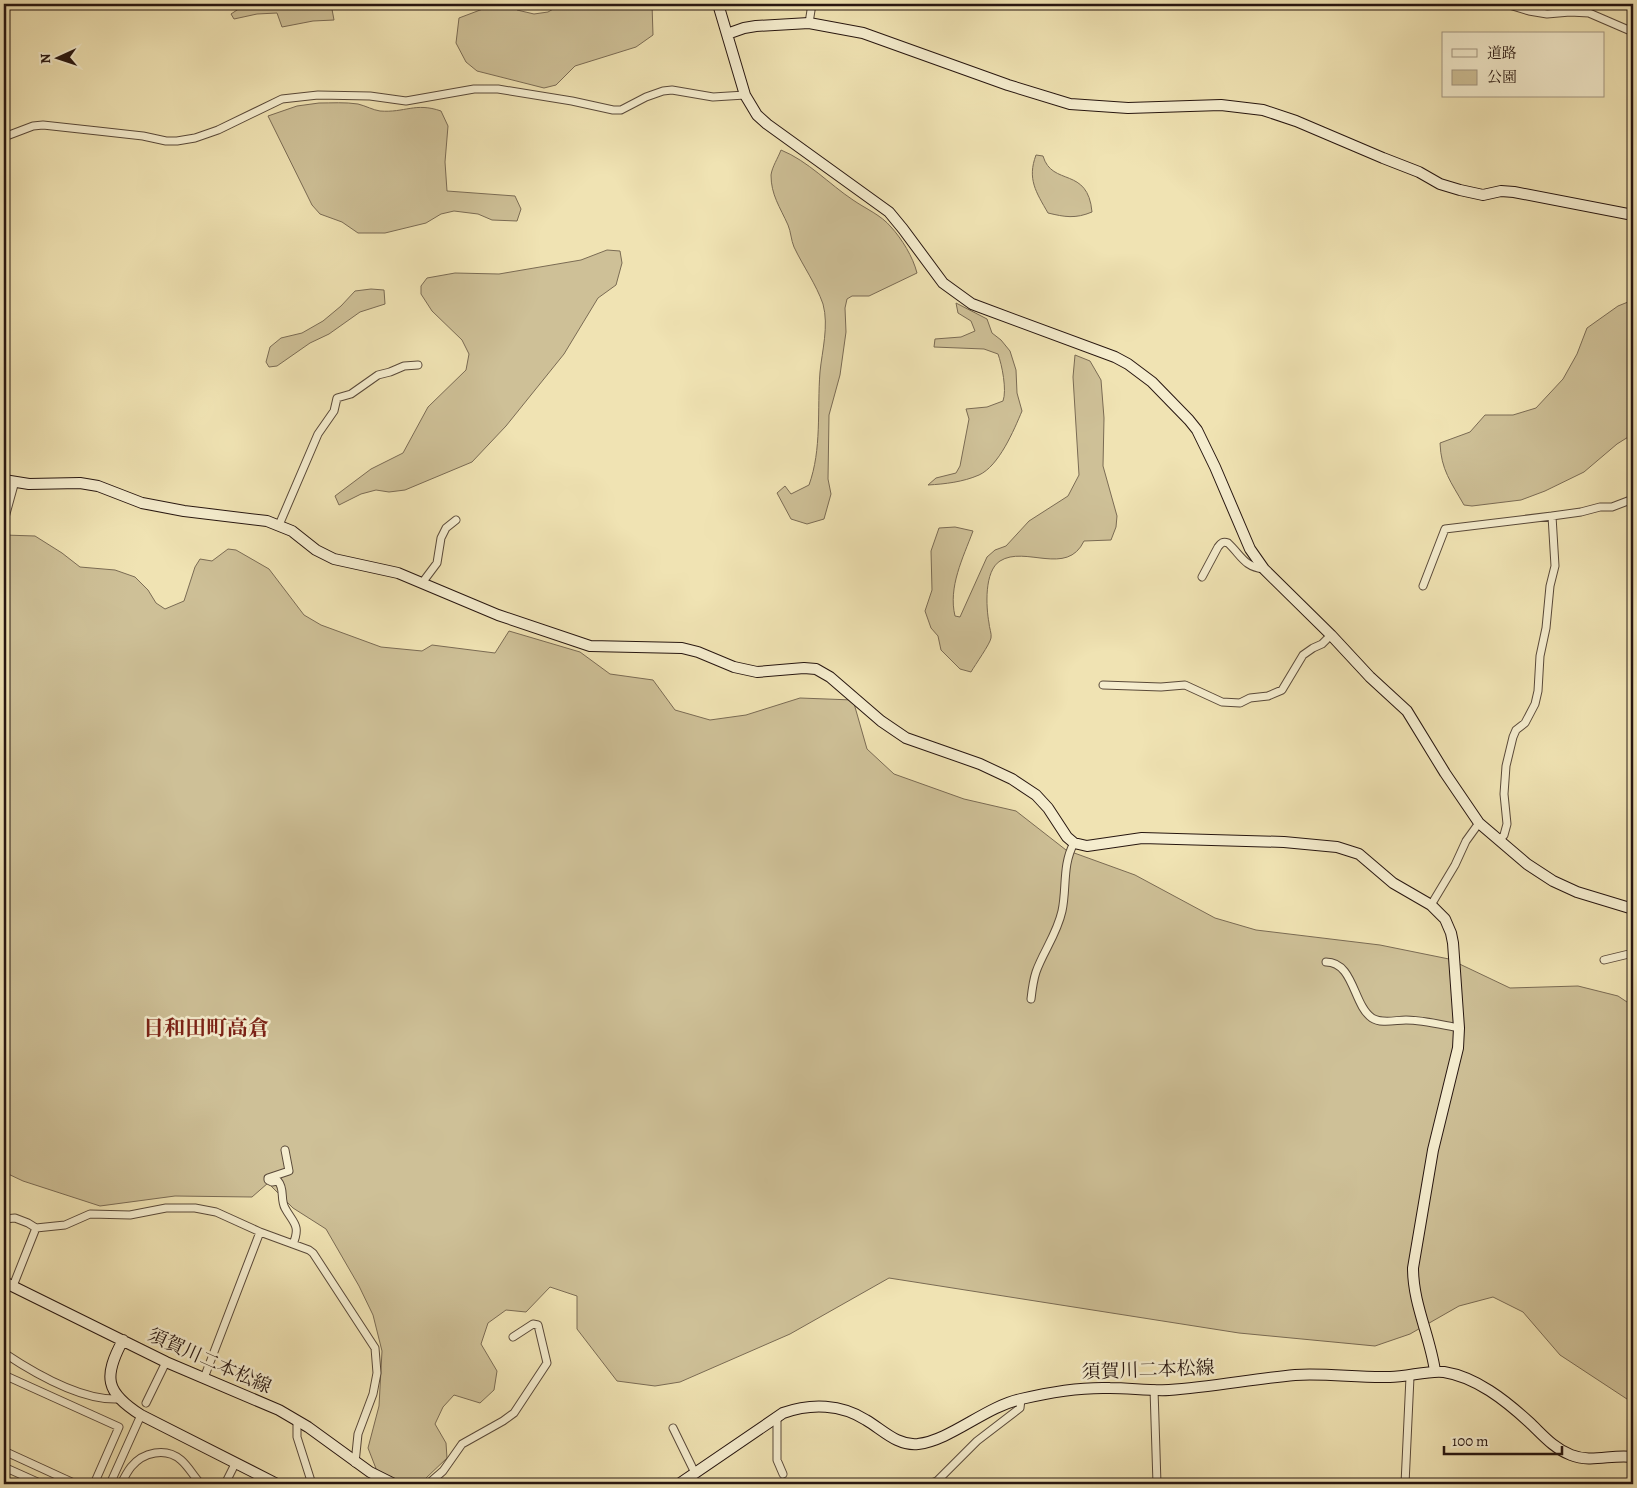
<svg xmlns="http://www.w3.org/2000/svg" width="1637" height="1488" viewBox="0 0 1637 1488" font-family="Alegreya,'Noto Serif JP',serif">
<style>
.green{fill:#cec097;stroke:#7a6b54}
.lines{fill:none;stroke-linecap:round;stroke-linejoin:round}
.street-casing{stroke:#594939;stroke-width:9}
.secondary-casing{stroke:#271610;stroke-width:12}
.street{stroke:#f5edce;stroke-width:7}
.secondary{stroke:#f5edce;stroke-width:10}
.labels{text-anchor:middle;stroke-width:5;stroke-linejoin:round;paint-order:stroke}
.street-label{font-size:19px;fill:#271610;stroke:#f5edce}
.quarter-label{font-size:21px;font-weight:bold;fill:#7a1f14;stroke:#f5edce}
</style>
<rect width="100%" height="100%" fill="#f0e3b3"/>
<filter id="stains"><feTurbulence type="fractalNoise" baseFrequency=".004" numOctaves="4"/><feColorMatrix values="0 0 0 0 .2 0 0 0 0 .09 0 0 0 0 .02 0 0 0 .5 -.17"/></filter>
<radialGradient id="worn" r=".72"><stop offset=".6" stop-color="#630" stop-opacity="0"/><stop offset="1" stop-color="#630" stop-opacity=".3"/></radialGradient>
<path class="green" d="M246,4h85l3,16 -21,1 -31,6 -5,-14 -20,1 -23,5 -3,-5z
M496,4h25l-4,6 17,4 14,-2 14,-8h90l1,31 -17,12 -61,19 -19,19 -12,3 -67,-17 -11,-9 -10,-19 3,-25z
M319,103c13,0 26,-1 39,1 8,2 15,6 22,7 25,2 35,-9 61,0l7,15 -3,36 2,29 68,5 6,13 -4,12 -25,-1 -14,-6 -24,-3 -13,3 -15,9 -41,10h-27l-16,-11 -22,-8 -8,-9 -44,-89 29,-10z
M781,150c27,11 48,34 72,50 13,9 28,15 38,27 11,12 22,30 26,46l-48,23h-17l-5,3 -2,9 1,24 -6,43 -11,40 -1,64 3,15 -7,25 -17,5 -16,-5 -14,-26 8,-7 6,8 18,-9c13,-36 8,-75 11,-113 2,-21 9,-46 3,-68 -7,-20 -20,-38 -29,-57 -3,-7 -3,-15 -6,-22 -8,-18 -17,-30 -17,-50 1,-8 7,-17 10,-25z
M1036,155l7,1c9,31 45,10 49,56 -17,7 -27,5 -44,1 -12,-21 -21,-34 -12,-58z
M607,250l13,1 2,12 -6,22 -18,13 -34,56 -58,72 -34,36 -67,28 -16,2 -13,-2 -15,4 -22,11 -4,-9 36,-27 32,-16 25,-46 38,-37 3,-16 -7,-14 -30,-29 -11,-17v-8l6,-8 28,-5 44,1 82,-14z
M371,289l13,1 1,14 -25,8 -31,22 -19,9 -33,23 -8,1 -3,-5 4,-15 11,-9 21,-5 21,-12 18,-15 14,-15z
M1633,300v134l-16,10 -33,28 -39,19 -24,9 -49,6 -8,-1c-13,-23 -23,-35 -24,-62l30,-11 15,-17h28l23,-7 27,-29 14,-25 10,-26 31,-22z
M956,303l31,16 5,14 9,7 9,11 6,19 1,23 5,18c-8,19 -23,55 -43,64 -16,7 -34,9 -51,10l8,-7 20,-5 4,-7 9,-47 -3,-10 21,-2 16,-6c4,-11 -1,-36 -5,-47l-14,-5 -50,-2 1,-8 26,-2 14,-6 -4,-10 -13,-8z
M1075,355l15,6 11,19 3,38 -1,48 14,50 -1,11 -5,13 -27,1c-17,36 -59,4 -84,20 -16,10 -14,46 -11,62 0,4 3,11 2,15 -1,6 -16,27 -20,34l-11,-3 -19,-19 -3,-14 -7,-8 -6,-17 7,-21 -1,-39 8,-23 16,-1 18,4c-10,27 -25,56 -18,85l5,1 27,-60 8,-7 11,-4 23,-25 39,-25 11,-21 -6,-98z
M4,535l31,1 27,17 18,14 35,3 20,7 13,13 8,13 9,6 19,-8 11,-34 5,-8 12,2 16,-12 8,1 33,19 35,46 17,10 60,22 41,4 10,-6 63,8 14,-22 71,21 30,22 43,6 22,30 35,10 36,-5 54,-17 53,2 14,49 27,25 70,25 52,12 50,39 69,25 80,43 41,12 124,15 69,14 61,29 68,-2 40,10 15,10v397l-73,-48 -37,-43 -30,-15 -34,9 -49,28 -35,12 -136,-13 -350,-55 -99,56 -110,48 -25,4 -38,-5 -40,-52v-33l-27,-9 -24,25 -20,-2 -18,13 -7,21 16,27 -3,19 -14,13 -26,-8 -11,12 -8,17 11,19 1,15 -22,21 -12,2 -2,3h-29l-14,-36 11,-42 3,-55 -9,-36 -14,-29 -33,-57 -33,-21 -25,-25 -16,14 -77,-1 -75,10 -77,-25 -19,-9z"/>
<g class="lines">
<g class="street-casing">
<path id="street" d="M1506,4l23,7 18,3 23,-2 19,1 44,19
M809,23l3,-19
M4,137l29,-11 10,-1 55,6 45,5 23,5h11l18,-3 23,-8 64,-31 36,-4 52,1 36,5 68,-12h24l74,12 41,9h8l25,-13 17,-6 9,-1 41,7 32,-2
M4,521l11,-40
M279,525l39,-91 16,-23 3,-13 14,-4 27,-19 12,-3 14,-6 14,-1
M1202,577l16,-30c3,-4 5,-6 10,-4 13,12 16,24 36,26
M422,583l15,-20 4,-25 5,-10 10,-8
M1423,586l22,-57 107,-13
M1103,685l58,2 24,-2 37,17 18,1 10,-5 18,-2 14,-6 21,-35 10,-7 9,-4 9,-9
M1499,841l5,-6 3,-11 -3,-30 2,-28 7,-29 3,-7 9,-7 10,-19 3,-13 2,-35 6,-28 4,-42 5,-20 -3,-50 29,-4 19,-5h12l21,-8
M1431,905l24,-40 11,-24 13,-18
M1604,960l29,-7
M1326,962c28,0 27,43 46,56 9,6 24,2 34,2 17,0 36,5 53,8
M1031,999c1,-9 2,-18 5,-27 7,-20 21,-38 26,-61 5,-23 0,-46 12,-68
M285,1150l4,21 -21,7v2l4,2 6,-1c7,8 2,18 7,27 8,15 16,17 8,36
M4,1219l11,-1 13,5 8,5 29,-3 25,-11 40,1 36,-7h29l21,4 44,20 49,18 4,3 62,95 2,25 -4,21 -15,40 -3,29
M13,1286l23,-58
M4,1353c30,20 78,48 115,46
M4,1375l115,52 -25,57
M204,1378l56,-146
M1154,1389l3,95
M146,1403l20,-41
M777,1417v43l6,14
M297,1421v16l15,47
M673,1428l22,45
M4,1451l72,33
M4,1467l38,17
M110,1484l31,-69
M121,1484c3,-6 6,-12 10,-17 12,-15 35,-20 50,-7 8,7 13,17 20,24
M225,1484l10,-20
M428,1484l15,-13 19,-27 41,-23 11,-8 33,-50 -9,-38 -5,-1 -20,13
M929,1484l8,-3 40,-40 43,-33 1,-9
M1405,1484l5,-107"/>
</g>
<g class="secondary-casing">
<path id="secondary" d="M718,4l27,91 12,20 10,9 122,88 14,17 40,54 29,21 143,53 13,7 24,18 37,38 8,10 18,37 35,82 14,20 67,66 39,42 37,34 38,62 34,50 48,41 26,17 24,11 56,17
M727,34l17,-6 12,-2 53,-3 54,10 145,52 62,19 58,4 93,-3 42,5 33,11 87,37 36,14 21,12 20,6 23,5 18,-4 13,1 119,23
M4,480l25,4 51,-1 18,3 44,17 42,8 83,10 25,10 24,19 18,9 64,14 100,42 92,31 92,2 16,4 36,15 23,5 47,-4 12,1 14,8 51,44 25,17 74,26 32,15 24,16 12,13 19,29 7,6 13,3 55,-8 142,4 53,5 22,7 34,29 38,22 14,14 6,14 2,10 6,85 -1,20 -25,102 -20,118c0,36 17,68 22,103
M4,1282l162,80 113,48 29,17 62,45 24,12
M123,1340c-20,37 -18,52 18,75l136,69
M679,1484l104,-71c28,-10 58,-9 83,7 17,10 31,26 52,24 33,-4 67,-37 103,-45 29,-7 59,-12 89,-11 20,0 40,3 59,2 42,-3 84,-11 126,-15 32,-2 63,3 95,2 17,0 39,-7 54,-5 32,5 61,28 85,50 13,12 24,26 42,33 20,8 41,-1 62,2"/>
</g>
<use href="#street" class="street"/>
<use href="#secondary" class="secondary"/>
</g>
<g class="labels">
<g class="street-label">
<text transform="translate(210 1360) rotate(24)" y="7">須賀川二本松線</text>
<text transform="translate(1148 1369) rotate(-2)" y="7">須賀川二本松線</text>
</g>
<g class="quarter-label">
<text x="206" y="1035">日和田町高倉</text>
</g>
</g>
<rect width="1637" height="1488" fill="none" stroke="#f0e3b3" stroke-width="20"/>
<rect x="5" y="5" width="1627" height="1478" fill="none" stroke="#271610" stroke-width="2.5"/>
<rect x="10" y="10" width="1617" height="1468" fill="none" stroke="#271610"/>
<rect x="1442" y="32" width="162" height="65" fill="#f5edce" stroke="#a39782"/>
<rect x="1452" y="49" width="25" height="8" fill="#f5edce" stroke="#a39782"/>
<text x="1487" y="58" font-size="15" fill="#271610">道路</text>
<rect x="1452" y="70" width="25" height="15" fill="#cec097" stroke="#a39782"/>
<text x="1487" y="82" font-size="15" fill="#271610">公園</text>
<g transform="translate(58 58) rotate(267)" stroke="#f5edce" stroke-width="4" paint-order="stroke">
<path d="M0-4L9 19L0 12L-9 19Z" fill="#271610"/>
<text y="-8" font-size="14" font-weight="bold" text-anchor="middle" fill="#271610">N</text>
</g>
<path d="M1444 1446v8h118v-8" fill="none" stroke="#271610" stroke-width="2.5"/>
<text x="1452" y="1446" font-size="15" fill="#271610" stroke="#f5edce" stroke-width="4" paint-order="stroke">100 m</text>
<rect width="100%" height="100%" filter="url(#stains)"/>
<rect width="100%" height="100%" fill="url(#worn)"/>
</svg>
